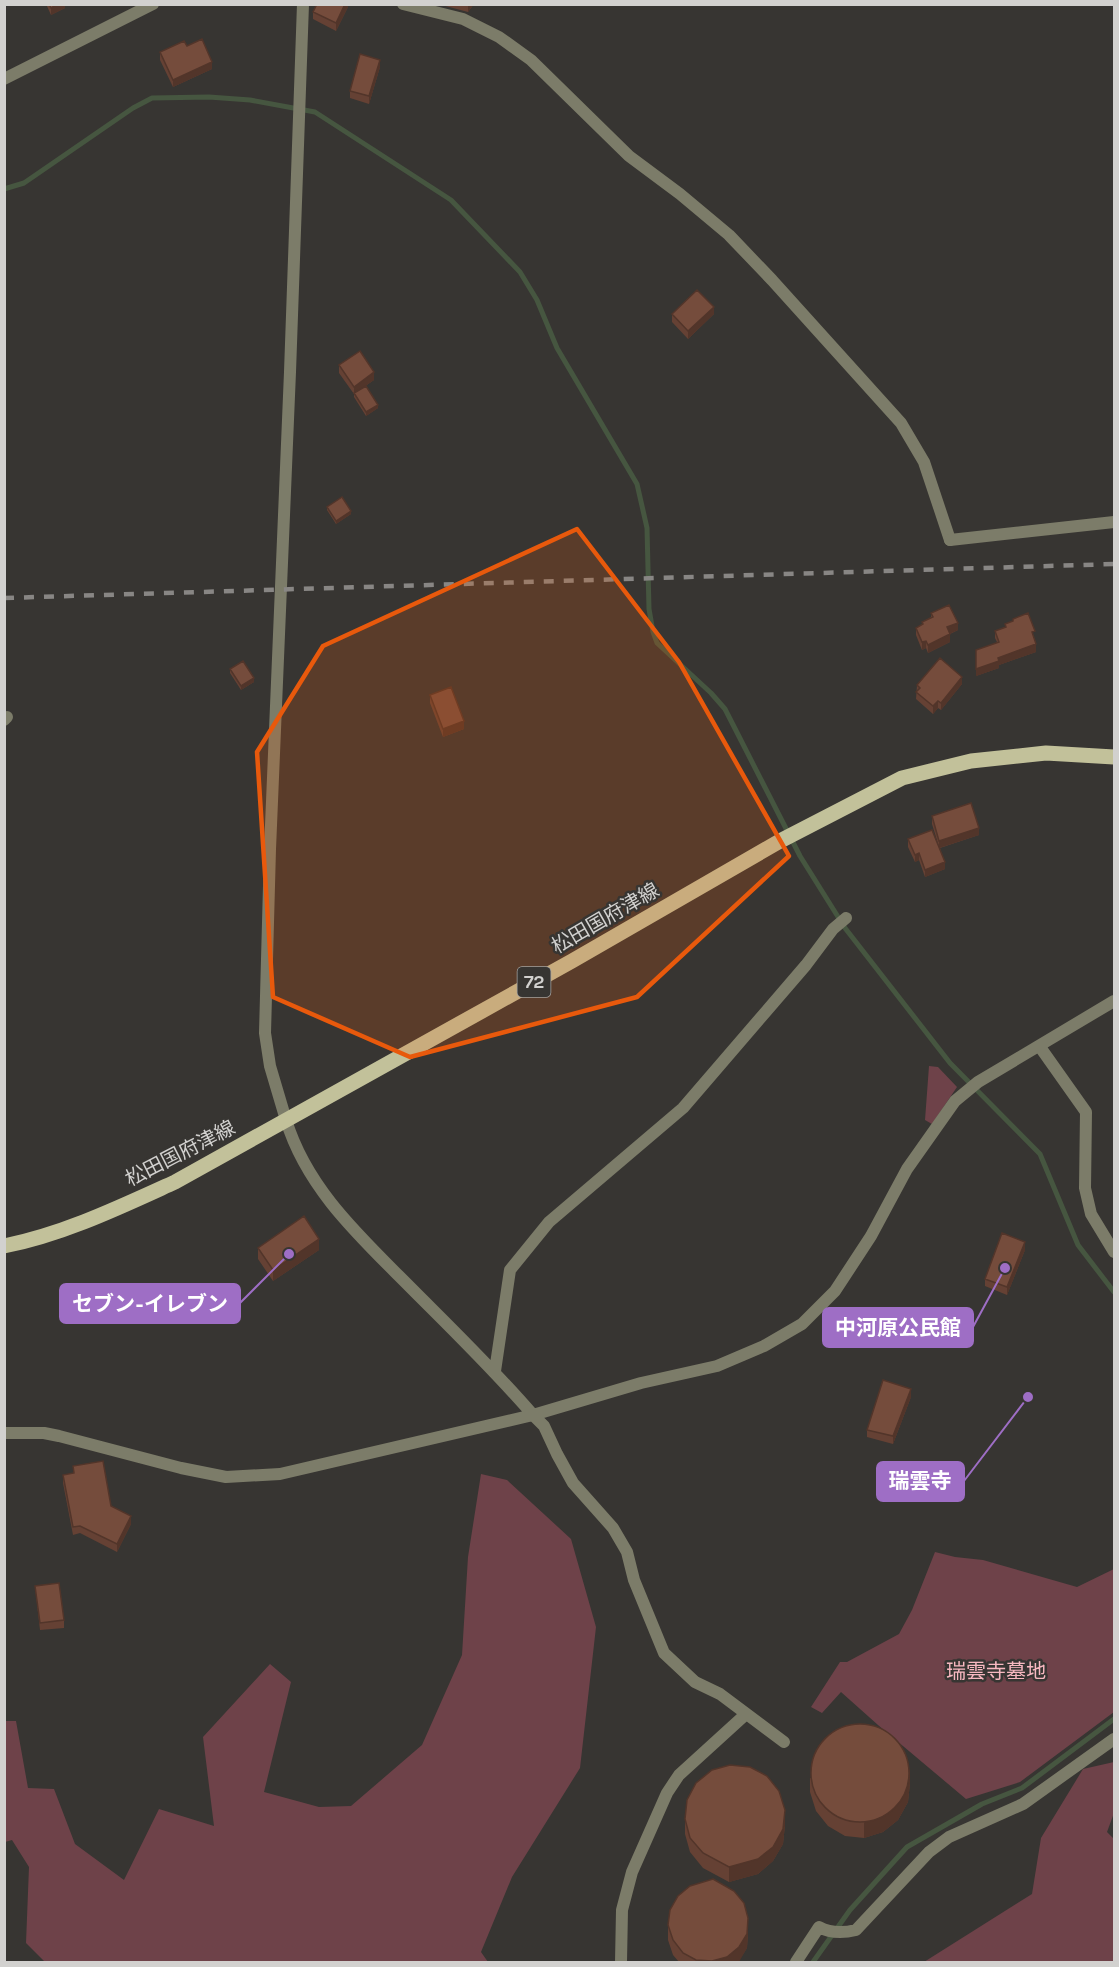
<svg xmlns="http://www.w3.org/2000/svg" width="1119" height="1967" viewBox="0 0 1119 1967" font-family="'Space Grotesk','Noto Sans JP',sans-serif">
<style>
.green{fill:#6e4249}
.lines{fill:none;stroke-linecap:round;stroke-linejoin:round}
.stream{stroke:#465640;stroke-width:5}
.minor{stroke:#7c7c69;stroke-width:12}
.tertiary{stroke:#7c7c69;stroke-width:12}
.primary{stroke:#c2c19a;stroke-width:15}
.rail{stroke:#888684;stroke-width:4.5;stroke-dasharray:10 10;stroke-linecap:butt}
.wall{fill:#654134}
.shaded-wall{fill:#52352a}
.building{fill:#754c3c;stroke:#52352a;stroke-width:1.5}
.marked{fill:#e8590c;fill-opacity:0.2;stroke:#e8590c;stroke-width:4.5;stroke-linejoin:round}
.labels{text-anchor:middle;stroke-width:5;stroke-linejoin:round;paint-order:stroke}
.shield{fill:#373532;stroke:#a4a2a0;stroke-width:1.5}
.shield-label{font-size:18px;font-weight:bold;fill:#d2d1cf}
.street-label{font-size:20px;fill:#d2d1cf;stroke:#373532}
.park-label{font-size:20px;fill:#f7b8c0;stroke:#373532}
.leader{fill:none;stroke:#9e6ec5;stroke-width:2}
.callout-dot{fill:#9e6ec5;stroke:#373532;stroke-width:2}
.callout{fill:#9e6ec5;stroke:#9e6ec5;stroke-width:2}
.callout-label{font-size:21px;text-anchor:middle;font-weight:bold;fill:#fff}
</style>
<rect width="100%" height="100%" fill="#373532"/>
<path class="green" d="M929,1066l9,1 19,20 -25,37 -7,-4z
M481,1474l26,6 64,59 25,88 -16,141 -68,109 -31,75 7,10h-443l-19,-19 3,-76 -17,-27 -7,2v-121h11l12,67 26,1 21,55 49,36 35,-71 55,17 -11,-89 67,-73 21,18 -27,110 55,15 32,-1 71,-61 40,-90 6,-98z
M935,1552l20,5 28,3 94,27 37,-18v143l-94,70 -54,17 -88,-74 -37,-33 -19,21 -11,-6 29,-45h7l52,-28 13,-24z
M1114,1762v51l-7,19 7,7v123h-190l108,-68 9,-56 42,-69z"/>
<g class="lines">
<path class="stream" d="M4,189l20,-6 109,-75 19,-10 57,-1 41,3 65,12 136,88 69,72 17,28 20,48 80,136 10,44 2,81 4,23 4,11 54,50 14,16 75,147 45,72 105,135 90,91 38,91 36,47
M813,1962l37,-52 57,-63 75,-43 40,-16 92,-69"/>
<path class="minor" d="M403,4l60,15 36,18 32,23 98,96 51,38 49,41 43,45 129,143 23,39 26,78
M4,79l149,-75
M4,720l3,-3
M1040,1047l46,65 -1,76 6,26 23,38
M286,1120c22,72 79,121 130,173 40,40 80,79 117,122l108,-32 76,-17 47,-20 38,-22 33,-33 36,-55 36,-67 48,-68 23,-19 136,-81
M495,1371l15,-101 39,-48 134,-114 123,-143 27,-36 13,-11
M4,1433h40l15,3 122,32 45,9 54,-3 253,-59 11,11 13,28 16,29 40,45 14,24 7,28 30,73 31,29 25,12 64,48
M621,1962l1,-52 10,-38 35,-79 12,-18 67,-61
M796,1962l23,-35c11,6 25,6 37,3l73,-78 20,-15 74,-33 91,-65"/>
<path class="tertiary" d="M950,540l164,-18
M286,1120l-16,-54 -5,-33 5,-184 20,-477 13,-368"/>
<path class="primary" d="M4,1246c60,-12 116,-39 171,-64l397,-221 208,-120 122,-63 69,-17 75,-8 68,4"/>
<path class="rail" d="M4,598l1110,-34"/>
</g>
<path class="wall" d="M46,4h19v4l-14,7z
M348,4v3l-12,24 -23,-12v-7z
M438,4h36l-6,8z
M187,46l25,23 -39,18 -13,-27v-8z
M380,67l-11,37 -19,-6v-7z
M672,314h42l-26,25 -16,-17z
M339,365l35,15 -16,11 20,17 -12,8 -12,-19v-3l-15,-21z
M327,507l24,7 -15,10 -9,-14z
M931,613l27,17 -8,4v8l-22,11 -2,-5 -4,2 -6,-15v-7l6,-3v-3l9,-5z
M1013,619l22,20 1,13 -37,13v3l-23,8 21,-34 -2,-4v-7l10,-4v-3l8,-3z
M230,669l24,13 -13,8 -11,-17z
M962,684l-21,26 -3,-2 -5,6 -17,-15 1,-14z
M430,695l34,34 -21,8 -13,-34z
M932,816l47,19 -39,13 5,21 -20,8 -6,-17 -4,2 -7,-15v-8l31,8 -7,-23z
M258,1248l61,2 -46,31 -15,-22z
M1025,1250l-18,45 -22,-9v-7z
M911,1397l-18,47 -26,-7v-7z
M73,1466l38,40 20,18 -14,28 -37,-19 -7,2 -10,-52v-8l10,-1z
M35,1586l29,34v8l-24,2z
M810,1778l100,5 -2,19 -10,18 -15,12 -19,6 -19,-2 -17,-10 -12,-15 -6,-19z
M685,1819l100,6 -2,19 -10,17 -15,13 -29,8 -26,-14 -13,-16 -5,-18z
M668,1925l80,8 -1,15 -9,14h-59l-6,-7 -5,-15z"/>
<path class="shaded-wall" d="M57,4h8v4l-14,7v-7z
M345,4h3v3l-12,24v-8z
M474,4l-6,8v-7z
M380,60v7l-11,37v-8z
M212,62v7l-39,18v-7z
M714,307v7l-26,25v-8z
M374,372v8l-20,14v-7z
M378,405v3l-12,8v-4z
M351,511v3l-15,10v-3z
M958,623v7l-11,5v-8z
M950,634v8l-22,11v-8z
M926,641v7l-4,2v-8z
M1036,644v8l-37,13v3l-23,8v-7l22,-11z
M962,677v7l-21,26v-7z
M254,678v4l-13,8v-4z
M938,701v7l-5,6v-8z
M464,721v8l-21,8v-8z
M979,828v7l-40,13v-7z
M919,853v7l-4,2v-7z
M945,862v7l-20,8v-7z
M319,1239v11l-46,31v-11z
M1025,1242v8l-18,45v-8z
M911,1389v8l-18,47v-8z
M131,1516v8l-14,28v-8z
M910,1769v14l-2,19 -10,18 -15,12 -19,6v-15z
M785,1810v15l-2,19 -10,17 -15,13 -29,8v-15z
M748,1918v15l-1,15 -8,14h-27z"/>
<path class="building" d="M49,4h8l-6,4z
M317,4h28l-9,19 -23,-11z
M202,39l10,23 -39,18 -13,-28 24,-11 3,5z
M360,54l20,6 -11,36 -19,-5z
M697,290l17,17 -26,24 -16,-17z
M360,351l14,21 -20,15 -15,-22z
M366,386l12,19 -12,7 -12,-19z
M342,497l9,14 -15,10 -9,-14z
M949,605l9,18 -11,4 3,7 -22,11 -2,-4 -4,1 -6,-14 7,-4 -1,-2 11,-5 -2,-4z
M1028,613l7,18 -3,1 4,12 -38,14 1,3 -23,8v-19l23,-8 -4,-11 11,-4 -1,-3 8,-3v-2z
M940,658l22,19 -21,26 -3,-2 -5,5 -17,-14 4,-4 -3,-3z
M243,661l11,17 -13,8 -11,-17z
M451,687l13,34 -21,8 -13,-34z
M971,803l8,25 -40,13 -7,-25z
M932,830l13,32 -20,8 -6,-17 -4,2 -7,-16z
M304,1216l15,23 -46,31 -15,-22z
M1002,1233l23,9 -18,45 -22,-8z
M883,1380l28,9 -18,47 -26,-6z
M103,1461l8,45 20,10 -14,28 -37,-18 -7,1 -10,-52 11,-2 -1,-7z
M59,1583l5,37 -24,3 -5,-37z
M811 1773a49 49 0 1 1 98 0a49 49 0 1 1-98 0Z
M730,1765l20,2 17,9 12,15 6,19 -2,19 -10,18 -15,12 -29,8 -26,-14 -13,-15 -5,-19 2,-19 9,-17 16,-13z
M713,1879l21,12 10,12 4,15 -1,16 -8,13 -12,10 -15,4 -16,-1 -13,-7 -10,-13 -5,-15 2,-15 8,-14 12,-10z"/>
<path class="marked" d="M577,529l102,133 110,194 -152,141 -227,60 -137,-60 -16,-245 66,-106z"/>
<g class="labels">
<rect class="shield" x="517.5" y="967" width="33" height="30" rx="4.5"/>
<g class="shield-label">
<text x="534" y="988">72</text>
</g>
<g class="street-label">
<text transform="translate(605 918) rotate(-30)" y="7">松田国府津線</text>
<text transform="translate(180 1153) rotate(-27)" y="7">松田国府津線</text>
</g>
<g class="park-label">
<text x="996" y="1678">瑞雲寺墓地</text>
</g>
</g>
<path class="leader" d="M289 1254L240 1303M1005 1268L973 1327M1028 1397L964 1481"/>
<g class="callout-dot">
<circle cx="289" cy="1254" r="6"/>
<circle cx="1005" cy="1268" r="6"/>
<circle cx="1028" cy="1397" r="6"/>
</g>
<g class="callout">
<rect x="60" y="1284" width="180" height="39" rx="6"/>
<rect x="823" y="1308" width="150" height="39" rx="6"/>
<rect x="877" y="1462" width="87" height="39" rx="6"/>
</g>
<g class="callout-label">
<text x="150" y="1311">セブン-イレブン</text>
<text x="898" y="1335">中河原公民館</text>
<text x="920" y="1488">瑞雲寺</text>
</g>
<rect width="1119" height="1967" fill="none" stroke="#d2d1cf" stroke-width="12"/>
</svg>
